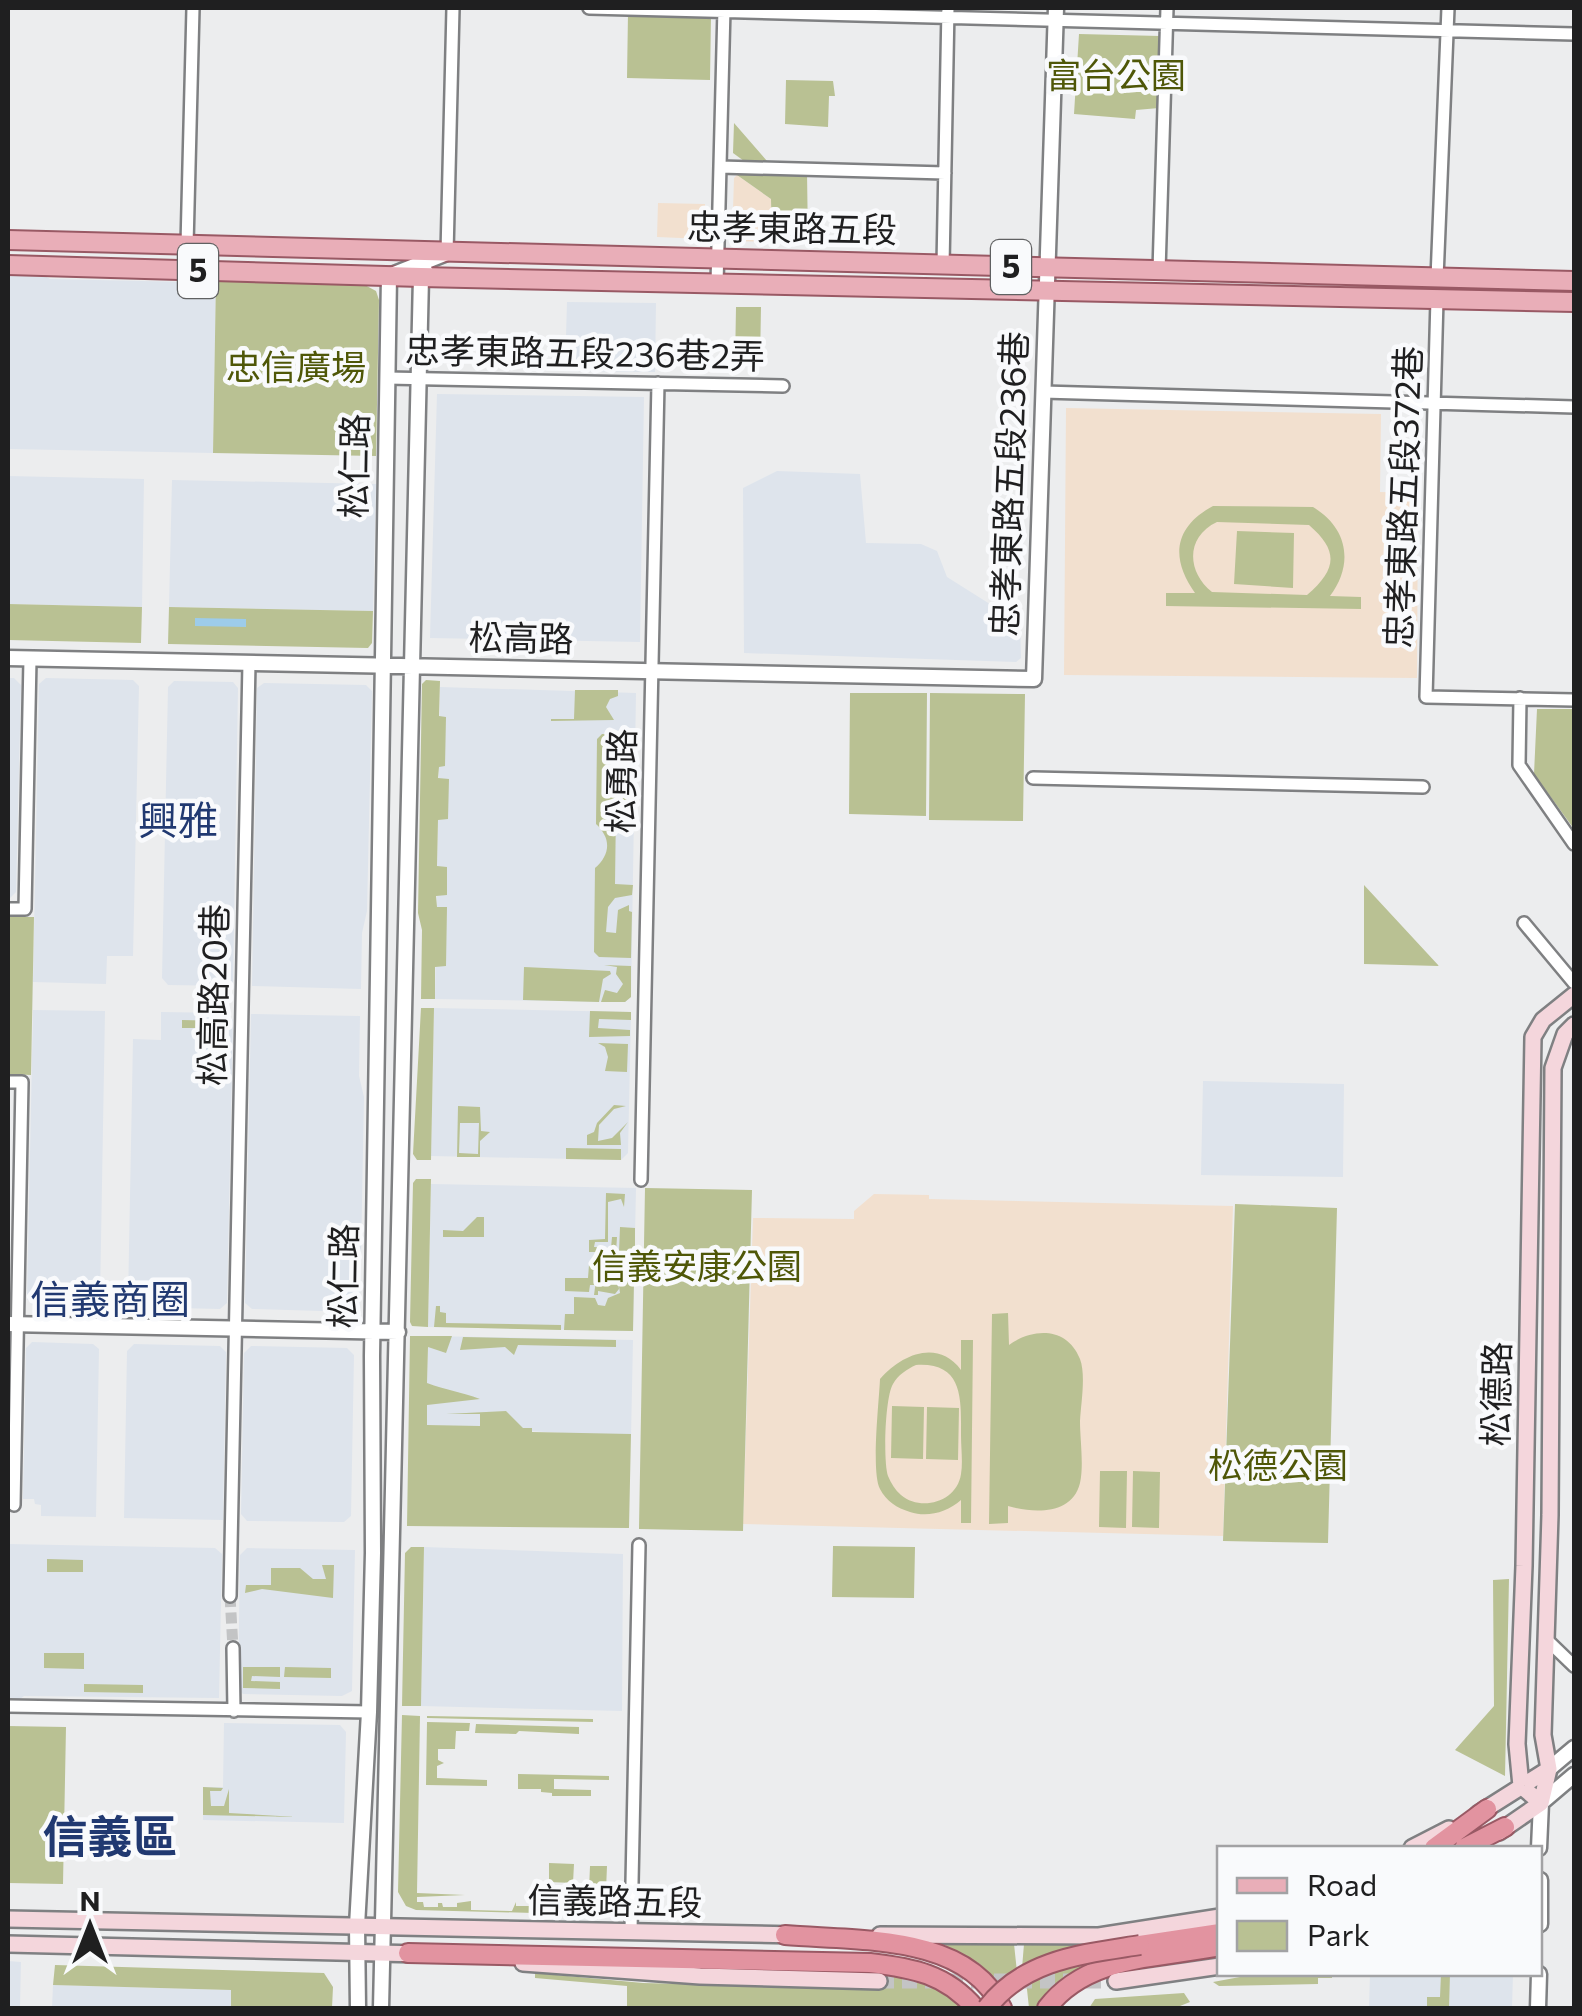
<svg xmlns="http://www.w3.org/2000/svg" width="1582" height="2016" viewBox="0 0 1582 2016" font-family="Commissioner,'Noto Sans TC',sans-serif">
<style>
.built{fill:#dee4ec}
.education{fill:#f2e0cf}
.green{fill:#b9c193;fill-rule:evenodd}
.water{fill:#9dccea}
.lines{fill:none;stroke-linecap:round;stroke-linejoin:round}
.minor-tunnel{stroke:#c3c4c5;stroke-width:11;stroke-dasharray:11 5.5;stroke-linecap:butt}
.secondary-tunnel{stroke:#c3c4c5;stroke-width:15;stroke-dasharray:15 8;stroke-linecap:butt}
.minor-casing{stroke:#7f8082;stroke-width:16}
.tertiary-casing{stroke:#7f8082;stroke-width:19}
.secondary-casing{stroke:#7f8082;stroke-width:20}
.primary-casing{stroke:#995964;stroke-width:22}
.trunk-casing{stroke:#995964;stroke-width:22}
.minor{stroke:#fff;stroke-width:11}
.tertiary{stroke:#fff;stroke-width:14}
.secondary{stroke:#f4d6dc;stroke-width:15}
.primary{stroke:#e9aeb8;stroke-width:18}
.trunk{stroke:#e293a0;stroke-width:18}
.trunk-bridge-casing{stroke:#995964;stroke-width:22;stroke-linecap:butt}
.trunk-bridge{stroke:#e293a0;stroke-width:18}
.labels{text-anchor:middle;stroke-width:9;stroke-linejoin:round;paint-order:stroke}
.shield{fill:#f9fafc;stroke:#606162;stroke-width:2.5}
.shield-label{font-size:32px;font-weight:bold;fill:#1f1f20}
.park-label{font-size:35px;fill:#4f5708;stroke:#f9fafc}
.street-label{font-size:35px;fill:#1f1f20;stroke:#f9fafc}
.quarter-label{font-size:40px;fill:#213971;stroke:#f9fafc}
.district-label{font-size:45px;font-weight:bold;fill:#213971;stroke:#f9fafc}
</style>
<rect width="100%" height="100%" fill="#ecedee"/>
<path class="built" d="M8,273l33,1 9,5 137,3 7,-3h22l-3,174 -205,-4z
M567,302l89,1 -1,69 -90,-1z
M437,394l207,3 -4,245 -210,-4z
M777,471l83,3 6,69 55,1 16,7 10,26 73,46 1,35 -5,4 -272,-9 -1,-165z
M8,476l136,3 -2,128 -134,-3z
M172,480l204,4 -3,127 -204,-4z
M8,678h6l7,7 -5,207 -6,6z
M46,678l87,2 6,6 -6,270h-26l-1,28 -73,-2 6,-298z
M174,681l59,1 5,6 -5,298 -65,-1 -6,-7 6,-291z
M264,683l102,2 6,6 -5,220 -5,22 -1,56 -109,-3 5,-298z
M440,687l196,6 -5,304 -6,5 -190,-3z
M434,1008l197,4 -3,141 -7,7 -190,-4z
M33,1010l72,1 -5,289 -7,7 -60,-1 -6,-7z
M161,1012l65,1 7,7 -6,283 -7,6 -85,-2 -7,-6 5,-262 28,1z
M251,1014l109,2 -1,60 5,21 -4,210 -4,5 -104,-3 -7,-6z
M1203,1081l141,3 -1,93 -142,-2z
M431,1184l205,4 -3,143 -205,-4z
M428,1336l205,4 -2,97 -205,-12z
M32,1342l61,2 6,5 -3,168 -55,-1v-11l-6,-1 -1,-5h-11l3,-151z
M134,1344l86,2 6,6 -3,168 -99,-2 3,-167z
M251,1346l96,2 7,7 -3,161 -7,6 -97,-1 -6,-7 3,-161z
M8,1544l207,4 7,6 -3,144 -195,-2 -16,12z
M424,1547l199,7 -1,157 -201,-5z
M247,1548l108,2 -3,141 -10,5 -99,-2 -5,-5 2,-134z
M224,1723l116,2 6,7 -2,91 -141,-3v-33h20z
M8,1961l13,1 -1,46h-12z
M1370,1974h143l-1,34h-143z
M53,1985l178,5v18h-179z"/>
<path class="education" d="M737,175l34,24 1,43 -40,-1 2,-63z
M658,203l47,1 -1,35 -47,-2z
M1066,408l315,6 -1,78 38,1 -1,185 -353,-3z
M874,1194l55,1v4l304,7 -10,330 -480,-12 10,-306 101,1v-8z"/>
<path class="green" d="M628,13l83,3 -1,64 -83,-2z
M1079,34l81,2 -1,72 -23,2 -1,9 -61,-5z
M786,80l47,1 2,15h-6l-1,31 -43,-3z
M734,123l33,38h-23l-11,-8z
M740,172h67l1,70h-36l-1,-43 -34,-24z
M216,279l147,5 13,7 3,9 -3,156 -163,-3z
M736,307h25l-1,57h-25z
M1213,506l100,1c35,21 41,57 17,89l31,1v12l-195,-3v-13h29c-25,-35 -21,-66 18,-87zM1217,522l92,3c30,26 28,44 -2,70l-95,-3c-25,-20 -27,-55 5,-70z
M1237,531l57,2 -1,55 -59,-4z
M8,604l134,3 -1,36 -133,-3z
M169,607l204,4 -1,32 -4,5 -200,-4z
M426,680l14,1 -1,35 7,1 -1,49 -6,1 -1,11 11,1 -1,40 -10,1 -1,46 10,1v28l-11,1 1,11h10l-1,59 -11,1v32h-14l1,-69 -4,-17 4,-229z
M575,690h43v6l-8,3 -4,8 8,13 -63,1v-2h23z
M850,693h77l-1,123 -77,-2z
M930,693l95,1 -2,127 -94,-1z
M1537,709h37v120l-40,-55z
M602,734l33,1 -1,45h-3v6l-10,-5 -2,-23 -10,1 1,23 7,10 17,4v11l-18,1 -1,76 18,1 -1,10 -17,3 -7,9 -2,25 10,1 2,-23 11,-5v6l3,1 -1,46 -32,-1 -5,-5 1,-84c16,-14 16,-30 1,-44l1,-85z
M1364,885l75,81 -75,-2z
M8,917h26l-3,158 -23,-1z
M604,965l27,1v31l-6,5h-24l4,-12 12,3 6,-9 -7,-10 1,-7z
M524,967l86,4 1,3 -8,5 -4,23 -76,-2z
M421,1008h13l-3,152h-14l-4,-6z
M590,1011l41,1v8l-32,-1 -1,9 32,2v6l-41,1z
M182,1020l43,1 -1,47h-4v-34h-13l-4,-6h-21z
M598,1043l30,1 -1,28 -22,-1 3,-14 -3,-10z
M614,1105l12,1 -12,3 -15,16 -1,16 14,-3 16,-16 -8,11 1,12h-34v-10l7,-3 3,-9z
M458,1106l22,1 1,24 9,1 -10,9v16h-23zM460,1123h19l-1,31 -19,-1z
M566,1148l55,1v11l-55,-1z
M416,1179h15l-3,148 -16,-1 -2,-4 3,-139z
M645,1188l107,2 -9,341 -104,-2z
M606,1193l19,1 -1,13 -3,-8 -13,3v40h-13l-1,5 17,1 1,-11h5l-1,15h-27v-12l16,-1z
M1235,1204l102,4 -9,335 -105,-2z
M477,1217h7v20h-41v-7l20,1z
M620,1227l15,1v25l-16,-1z
M589,1265l6,1 -1,19h-4l-1,7 -24,-1v-13h23z
M598,1266h18l3,23 -4,5 -17,-3v4h-4z
M618,1280l16,1 -1,50 -69,-1 1,-16h9v-17l21,1 3,7 7,1 3,-8 12,-5z
M436,1306h4v6l6,1v10l115,2v5l-127,-3z
M1008,1313l1,32c23,-17 58,-19 71,14 6,16 1,44 0,62 0,18 4,44 0,62 -8,33 -48,30 -72,23v17l-19,1 3,-210z
M410,1336h42l-6,17 -18,-6 -1,36c19,7 34,9 53,16l-53,6v20l53,1v-12h-34l60,-3 17,17h9v4l99,2 -2,94 -222,-2z
M463,1337l153,3v7l-98,-2 -4,10 -9,-8 -45,3z
M961,1340h12l-2,183h-10v-23c-14,12 -33,18 -51,12 -13,-4 -24,-11 -30,-23 -9,-17 -1,-87 0,-110 22,-25 58,-40 81,-9zM916,1365c48,-3 45,35 45,70 0,13 2,27 0,39 -4,28 -40,38 -60,21 -6,-5 -10,-12 -13,-19 -5,-15 -3,-79 5,-92 5,-9 14,-15 23,-19z
M892,1406l32,1 -1,52 -32,-1z
M927,1407l32,1 -1,52 -32,-1z
M1100,1471h27l-1,57 -27,-1z
M1133,1471l27,1 -1,56 -27,-1z
M833,1546l82,1 -1,51 -82,-1z
M411,1547h13l-3,159h-19l3,-153z
M47,1559l36,1v12h-36z
M322,1565h12l-1,33 -71,-9 -17,4 1,-8h25v-17h29l13,11h13z
M1509,1579l-4,197 -50,-26 39,-44 -1,-126z
M44,1653h40v16l-40,-1z
M243,1667h37v10l-28,-1 -1,5 29,1v7l-37,-1z
M285,1667l46,1v10l-47,-1z
M84,1684l59,1v8l-59,-1z
M402,1715l18,1 -3,177 48,2 -48,2v5h6l1,5h14v-4h4l1,4h14v-4l14,-2v9l41,1 4,-9v4h18v7l-118,-3 -10,-4 -8,-14z
M427,1716l166,3v3l-166,-4z
M427,1722l43,1 -1,8h-13l-1,18h-17v11l6,3 -7,3v12l50,2v6l-61,-1z
M476,1724l103,3v7l-60,-3 -3,3 -41,-1z
M8,1726l58,1 -3,157 -55,-1z
M518,1774l91,2v4l-55,-1v10l37,1v6h-39v-3l-11,-1v-3h-23z
M203,1787l20,1 -2,3h-11l1,15h13l5,-17v24l68,4 -94,-2z
M549,1863l25,1 -1,19 -24,-1z
M590,1866h17l-1,24h-17z
M1136,1941l-114,27 2,-24z
M947,1942l67,2 3,28 -17,13 -20,-21 -34,-18z
M1198,1942l-88,19 -69,47h-12l-3,-28 26,-12z
M55,1965l269,8 9,14 -1,21h-101v-18l-178,-5z
M879,1972l53,11 30,25h-335v-22l-92,-8v-5l108,10 235,6z
M1256,1974h76v4h-14v6l-99,2 -6,-4z
M1441,1974h9l-1,34h-22v-11h13z
M1184,1993l6,9 -10,4 -91,2 6,-9z"/>
<path class="water" d="M195,618l51,1v8l-51,-1z"/>
<g class="lines">
<path class="minor-tunnel" d="M230,1596l3,52"/>
<path class="secondary-tunnel" d="M879,1981h237"/>
<g class="minor-casing">
<path id="minor" d="M589,8l985,26
M720,167l225,6
M187,245l6,-237
M447,253l6,-245
M943,265l5,-257
M1159,271l8,-263
M1437,278l11,-270
M717,284l7,-276
M1437,299l-11,398 148,3
M387,378l396,8
M1043,392l531,15
M1520,698l-1,67 55,79
M1033,778l390,9
M8,909h17l5,-250
M1524,923l50,60
M8,1082h14l-8,423
M641,1180l17,-797
M230,1596l19,-933
M1546,1639l28,27
M233,1648l1,63
M8,1706l361,6
M631,1931l8,-386"/>
</g>
<g class="tertiary-casing">
<path id="tertiary" d="M8,658l1026,21 22,-671
M8,1324l390,8
M1549,1769l25,-21
M1539,1848l2,-45 33,-28
M1540,1880v44
M358,2008l-1,-82 12,-214 4,-159 -1,-197 17,-1080 58,-23
M381,2008l40,-1731 5,-5
M1538,2008l1,-34"/>
</g>
<g class="secondary-casing">
<path id="secondary" d="M1541,1803l-20,-17 -4,-42 7,-178 9,-529 10,-17 31,-25
M1541,1803l8,-34 -6,-34 7,-220 3,-447 12,-34 9,-9
M1478,1814l71,-45
M1499,1832l42,-29
M1412,1848l37,-19
M8,1919l789,16
M880,1935l219,1 121,-19
M8,1944l412,10
M523,1963l177,13 179,5
M1116,1981l104,-15"/>
</g>
<g class="primary-casing">
<path id="primary" d="M8,240l1566,41
M8,265l413,12 1153,25"/>
</g>
<g class="trunk-casing">
<path id="trunk" d="M1434,1848l53,-39
M1464,1848l41,-21
M785,1935c71,6 182,-2 217,73
M1140,1945l80,-12
M408,1953l462,10c43,5 76,11 105,45
M1047,2008c40,-53 114,-50 173,-62"/>
</g>
<use href="#minor" class="minor"/>
<use href="#tertiary" class="tertiary"/>
<use href="#secondary" class="secondary"/>
<use href="#primary" class="primary"/>
<use href="#trunk" class="trunk"/>
<g class="trunk-bridge-casing">
<path id="trunk-bridge" d="M987,2008c37,-49 97,-54 153,-63"/>
</g>
<use href="#trunk-bridge" class="trunk-bridge"/>
</g>
<g class="labels">
<g class="shield">
<rect x="991" y="240" width="40" height="54" rx="8"/>
<rect x="178" y="244" width="40" height="54" rx="8"/>
</g>
<g class="shield-label">
<text x="1011" y="278">5</text>
<text x="198" y="282">5</text>
</g>
<g class="park-label">
<text x="1116" y="88">富台公園</text>
<text x="296" y="380">忠信廣場</text>
<text x="697" y="1279">信義安康公園</text>
<text x="1278" y="1478">松德公園</text>
</g>
<g class="street-label">
<text transform="translate(792 229) rotate(1)" y="12">忠孝東路五段</text>
<text transform="translate(585 354) rotate(1)" y="12">忠孝東路五段236巷2弄</text>
<text transform="translate(355 466) rotate(-89)" y="12">松仁路</text>
<text transform="translate(1010 484) rotate(-88)" y="12">忠孝東路五段236巷</text>
<text transform="translate(1404 497) rotate(-88)" y="12">忠孝東路五段372巷</text>
<text transform="translate(521 639) rotate(1)" y="12">松高路</text>
<text transform="translate(622 781) rotate(-89)" y="12">松勇路</text>
<text transform="translate(214 995) rotate(-89)" y="12">松高路20巷</text>
<text transform="translate(344 1276) rotate(-89)" y="12">松仁路</text>
<text transform="translate(1497 1394) rotate(-89)" y="12">松德路</text>
<text transform="translate(615 1902) rotate(1)" y="12">信義路五段</text>
</g>
<g class="quarter-label">
<text x="178" y="835">興雅</text>
<text x="110" y="1314">信義商圈</text>
</g>
<g class="district-label">
<text x="110" y="1853">信義區</text>
</g>
</g>
<rect width="1582" height="2016" fill="none" stroke="#1f1f20" stroke-width="20"/>
<rect x="1217" y="1846" width="325" height="130" fill="#f9fafc" stroke="#a2a2a4" stroke-width="2.5"/>
<rect x="1237" y="1878" width="50" height="15" fill="#e9aeb8" stroke="#a2a2a4" stroke-width="2.5"/>
<text x="1307" y="1896" font-size="30" fill="#1f1f20">Road</text>
<rect x="1237" y="1921" width="50" height="30" fill="#b9c193" stroke="#a2a2a4" stroke-width="2.5"/>
<text x="1307" y="1946" font-size="30" fill="#1f1f20">Park</text>
<g transform="translate(90 1926)" stroke="#f9fafc" stroke-width="8" paint-order="stroke">
<path d="M0-8L18 38L0 25L-18 38Z" fill="#1f1f20"/>
<text y="-15" font-size="28" font-weight="bold" text-anchor="middle" fill="#1f1f20">N</text>
</g>
</svg>
